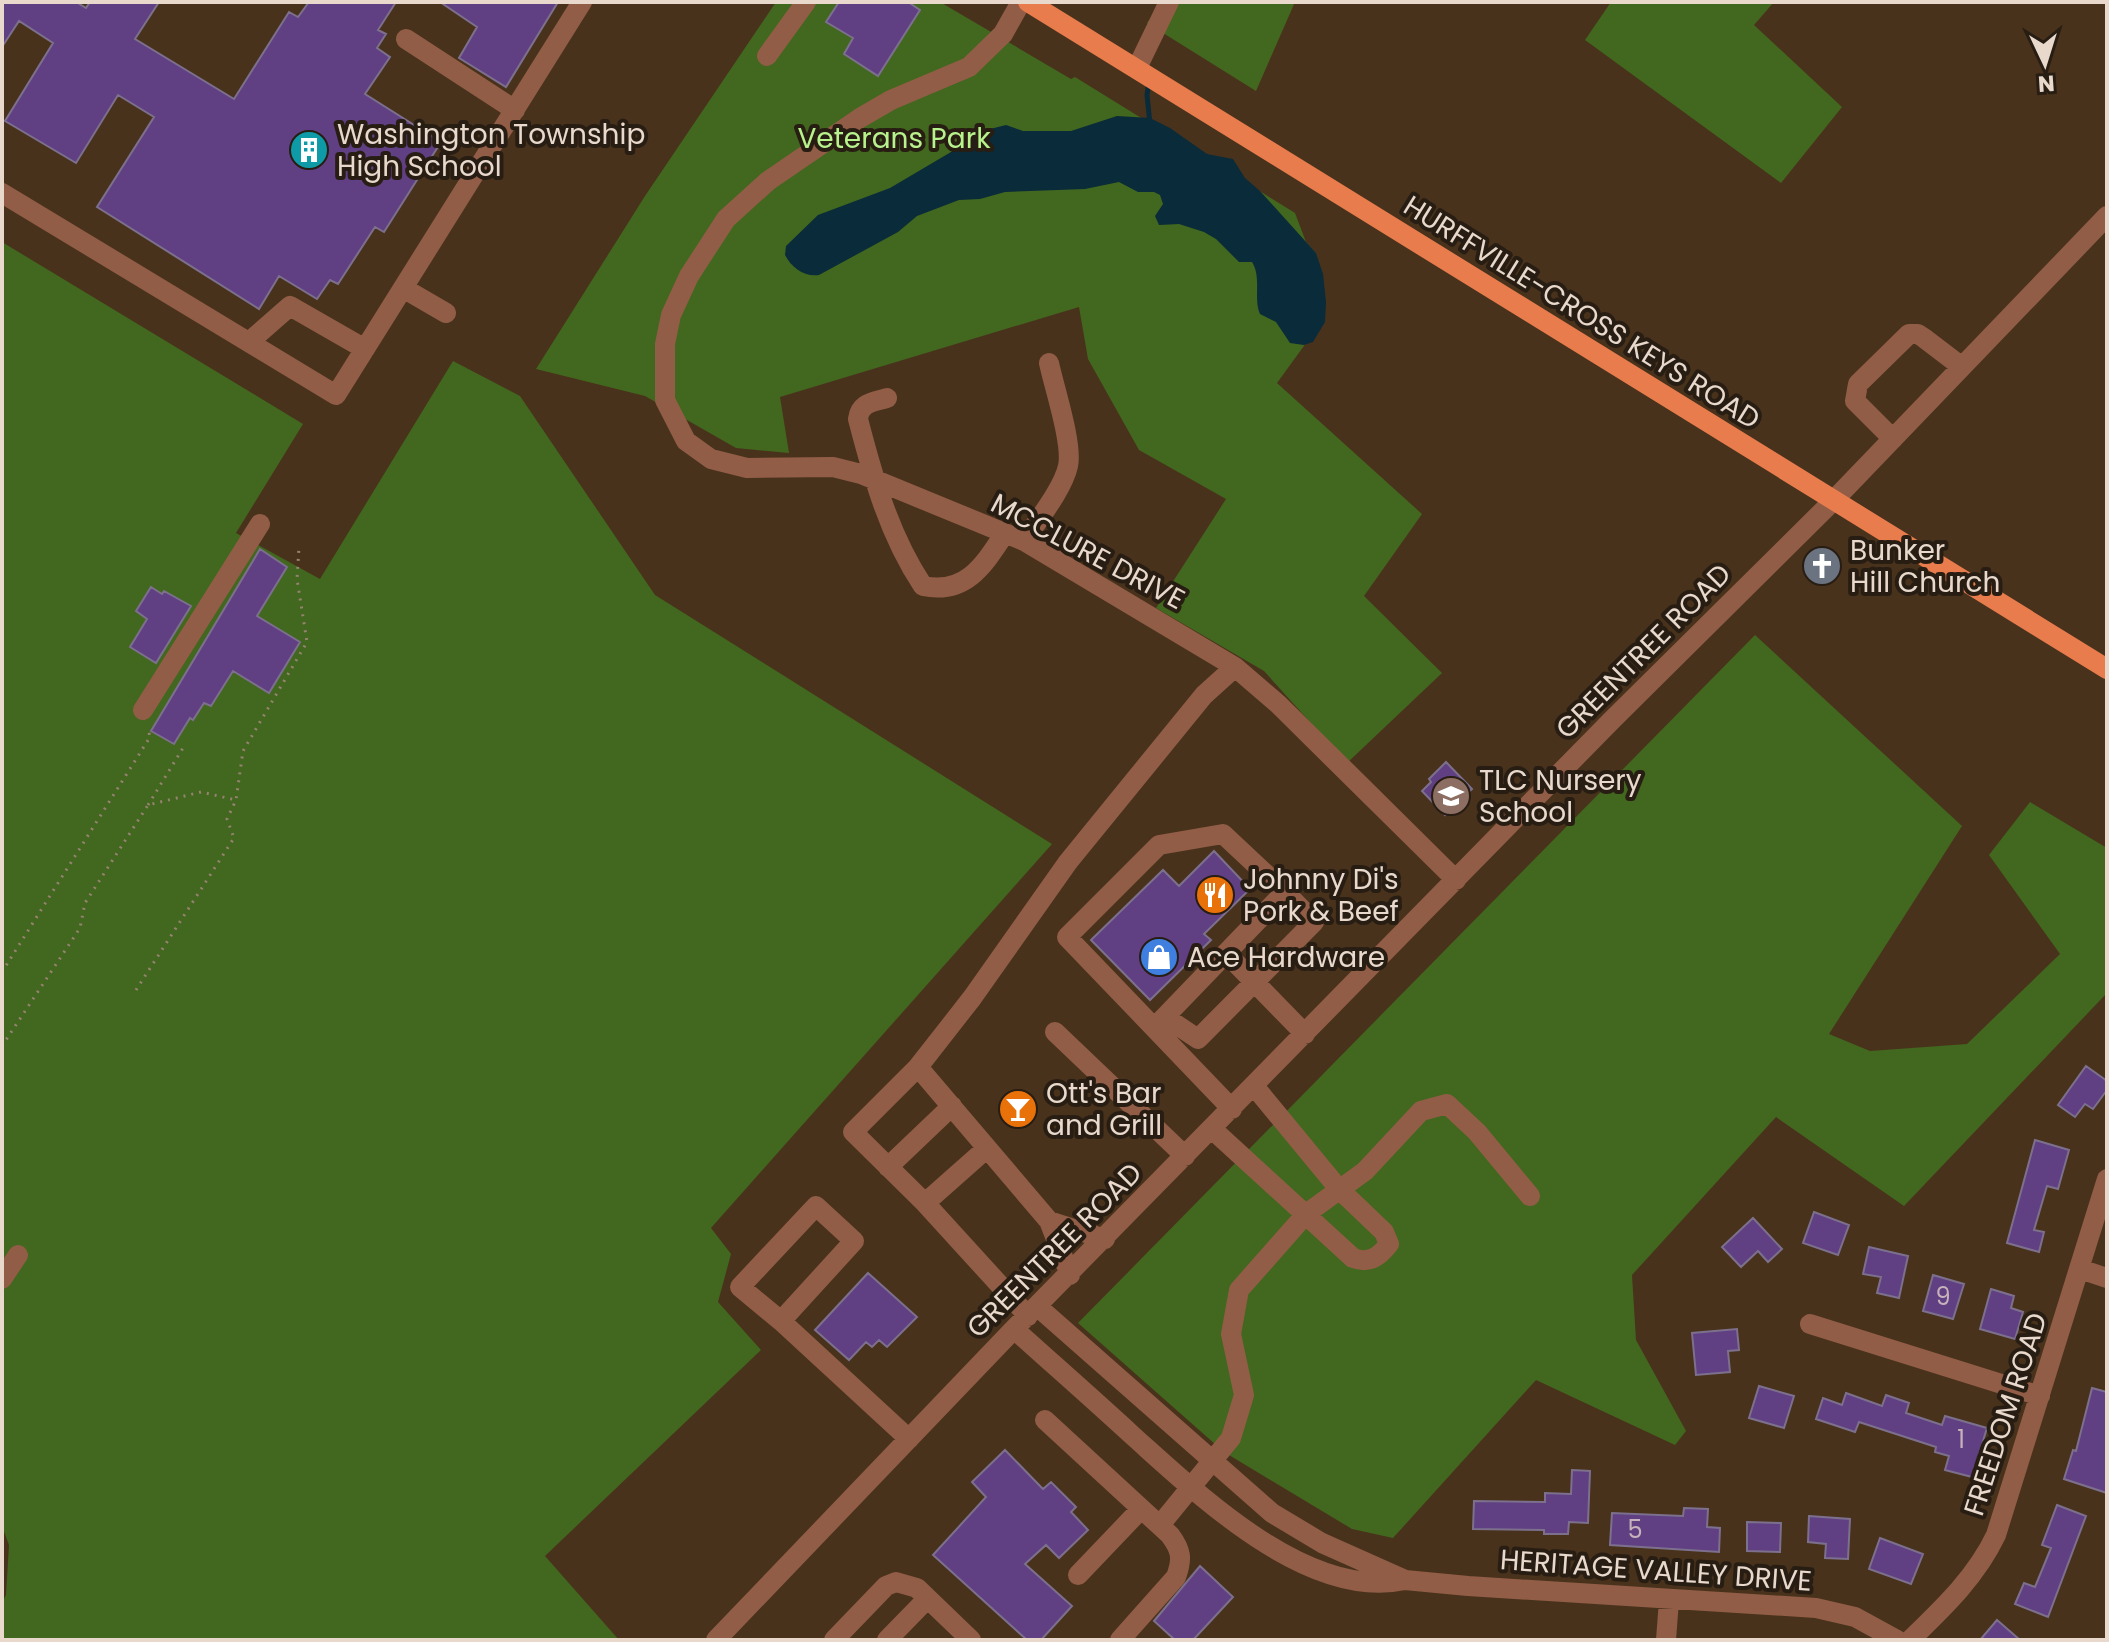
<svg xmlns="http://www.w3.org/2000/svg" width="2109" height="1642" viewBox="0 0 2109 1642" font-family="Poppins,sans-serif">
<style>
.green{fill:#42671e}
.water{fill:#0a2b39}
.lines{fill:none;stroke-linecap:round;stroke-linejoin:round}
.stream{stroke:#0a2b39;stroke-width:5}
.building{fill:#603f83;stroke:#7c708d;stroke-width:2}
.path{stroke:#958271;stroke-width:3;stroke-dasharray:2 6;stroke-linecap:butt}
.minor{stroke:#925d46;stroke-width:20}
.major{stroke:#e87c4c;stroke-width:20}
.labels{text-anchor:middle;stroke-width:8;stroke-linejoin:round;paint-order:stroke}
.number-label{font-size:24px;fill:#c6b2ba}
.poi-label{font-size:28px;fill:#e8d9cc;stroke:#271d13;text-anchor:start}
.park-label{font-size:28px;fill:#b8f28d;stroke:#271d13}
.street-label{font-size:28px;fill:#e8d9cc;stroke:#271d13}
</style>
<rect width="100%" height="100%" fill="#49321c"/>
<path class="green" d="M776,2h164l131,77 4,-2 220,136 11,29 10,11 -1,43 -6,43 -32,44 145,131 -58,82 78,77 -95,90 -83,-92 -108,-63 70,-109 -87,-49 -51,-91 -9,-52 -299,90 9,56 -53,-5 -91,-52 -109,-27 109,-173z
M1163,2h132l-39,89 -109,-68z
M1611,2h163l-20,23 88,82 -61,76 -196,-143z
M2,242l301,182 -67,109 84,46 133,-218 67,35 135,199 397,249 -341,384 20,26 -13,48 43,48 -216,206 74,84h-617v-37l4,-8 3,-50 -7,-19z
M1755,635l207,191 -133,208 41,17 97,-7 93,-90 -71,-99 41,-53 77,46v145l-203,213 -128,-89 -144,158 4,65 50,91 -11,14 -139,-65 -143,158 -41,-9 -128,-77 -146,-129z"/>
<path class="water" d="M1117,116l33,2 20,10 37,26 26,5 12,19 15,13 56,62 7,21 3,28 -1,20 -12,20 -9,3 -14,-2 -14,-21 -16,-8c-7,-16 2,-36 -8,-52h-13l-23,-23 -12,-7 -25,-8 -20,1 -4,-9 8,-12 -3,-9 -6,-3h-16l-19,-10 -34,7 -80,3 -25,7 -21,1 -42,16 -19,16 -79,43c-15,2 -27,-7 -34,-20l1,-9 32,-31 72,-27 100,-59 16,-4 17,6h48z"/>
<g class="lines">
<path class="stream" d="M1149,82l-2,13 3,29"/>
</g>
<path class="building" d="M2,2h74l10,6 4,-6h69l-24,37 99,60 55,-87 9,5 11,-15h87l-18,28 8,4 -9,14 13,9 -25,37 76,48 -57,90 -9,-5 -37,57 -8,-4 -13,19 -38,-23 -20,33 -162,-102 57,-90 -36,-22 -42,68 -71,-42 48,-78 -34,-22 -17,26z
M440,2h118l-52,85 -47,-29 18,-31z
M839,2h69l12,8 -42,66 -34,-22 9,-16 -27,-16z
M260,549l27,18 -30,49 43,26 -31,51 -36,-22 -22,35 -7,-3 -11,17 -3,-2 -16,26 -23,-13z
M151,587l11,7 2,-3 27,15 -35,57 -26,-16 17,-28 -11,-8z
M1446,762l26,27 -27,26 -23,-24 9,-9 -2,-3z
M1214,851l36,38 -46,45 7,6 -61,60 -59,-60 72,-70 16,16z
M2086,1066l21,15v9l-14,19 -8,-5 -10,13 -17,-12z
M2035,1140l34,10 -11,39 -11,-3 -13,44 10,2 -5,20 -32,-9z
M1814,1212l35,13 -11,30 -35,-12z
M1753,1218l29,31 -14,13 -10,-11 -17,16 -19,-20z
M1869,1247l39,9 -9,42 -22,-5 4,-16 -18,-3z
M868,1273l49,44 -30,30 -8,-7 -7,7 -6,-5 -17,18 -34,-30z
M1933,1275l31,9 -11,35 -30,-8z
M1991,1289l23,7 -3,12 12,4 -8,27 -35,-10z
M1737,1329l2,21 -11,1 2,21 -34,3 -4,-42z
M1759,1386l35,10 -10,32 -35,-10z
M2092,1388l15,4v101l-43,-14 9,-29 3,1z
M1846,1393l36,13 4,-11 23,8 -3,10 36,12 3,-9 42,12 -15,49 -27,-7 4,-14 -14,-4 1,-5 -77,-25 -4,10 -39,-13 7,-21 19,7z
M1005,1450l38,39 8,-7 25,25 -5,5 17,18 -29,28 -13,-13 -21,19 47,42 -31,34h-14l-94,-85 53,-58 -14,-15z
M1572,1470l18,1 -2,52 -19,-1 -1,12h-24v-4l-71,-1 1,-28 71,1v-9l26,1z
M2057,1505l29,11 -38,101 -33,-13 9,-21 11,4 16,-39 -9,-3z
M1684,1508l24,1 -1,18 13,1 -1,24 -109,-7 2,-32 71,3z
M1809,1516l41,3 -2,40 -23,-1 1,-14 -18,-2z
M1747,1522l34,1 -1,29 -33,-1z
M1880,1538l43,16 -12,30 -42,-15z
M1200,1566l33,31 -40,43h-18l-21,-19z
M1997,1620l23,20h-40z"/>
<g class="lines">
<path class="path" d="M148,805l35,-57
M2,972l148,-235 -2,-8
M136,990l98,-152 -7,-19 9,-19 7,-49 64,-109 -10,-63 2,-32
M2,1046l78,-118 5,-25 63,-98 53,-13 35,8"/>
<path class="minor" d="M1021,2l-18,32 -34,33 -78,33 -31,18 -92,63 -42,38 -37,57 -18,39 -6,29v56l21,41 25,18 36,9 86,-1 28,7 163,67 211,126 43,37 178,176
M406,39l109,71
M767,56l39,-54
M1137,68l32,-66
M2,193l334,202 246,-393
M403,288l43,25
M249,342l41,-36 75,43
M887,398c-13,4 -27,4 -29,21 15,58 31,116 65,167 43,9 61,-21 82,-53
M1893,439l-38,-38 3,-17 51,-50h9l6,4 38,29
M1024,541c13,-20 39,-52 44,-75 5,-22 -14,-79 -19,-103
M143,710l117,-186
M1226,953l79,81
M1165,1017l33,22 116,-117 -29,-30
M1155,1027l130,-135 -62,-58 -64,11 -92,92 165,172
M1055,1032l130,124
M918,1067l54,-69 96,-136 136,-167 31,-28
M1212,1129l141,129c16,6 26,-1 36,-14l-5,-12 -45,-43 -85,-103
M888,1167l64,-61
M925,1203l61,-54
M2080,1269l27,9
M1070,1275l-21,-54 56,18
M2,1279l16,-24
M1038,1307l234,206 50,30 83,37 63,6 348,22 39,9 42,23
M1028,1316l-103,-113 -72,-71 65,-65 131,154
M781,1321l73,-80 -38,-35 -76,81 41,34 128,118
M1810,1324l230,72
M1014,1329c40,36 80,71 119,107 66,59 175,165 272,144
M1045,1420l125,115c11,15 13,23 6,42l-56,63
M1160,1525l71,-87 13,-43 -13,-61 8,-44 67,-76 59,-43 56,-60 26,-7 30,28 53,64
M1078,1575l63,-66
M716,1640l298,-311 598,-609 221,-219 274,-285
M834,1640l52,-54 10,-4 21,6 54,52
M887,1640l39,-40
M1666,1640l3,-40
M1910,1640c33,-32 66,-63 86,-105l111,-356"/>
<path class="major" d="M1028,2l1079,667"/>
</g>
<defs>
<g id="building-disc" transform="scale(2)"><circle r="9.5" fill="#0f9aa8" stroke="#271d13"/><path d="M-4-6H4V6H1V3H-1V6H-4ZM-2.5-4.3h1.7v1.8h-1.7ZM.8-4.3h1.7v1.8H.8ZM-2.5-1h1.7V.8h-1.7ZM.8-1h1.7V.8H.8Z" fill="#fff"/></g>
<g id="church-disc" transform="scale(2)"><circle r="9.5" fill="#6b7280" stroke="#271d13"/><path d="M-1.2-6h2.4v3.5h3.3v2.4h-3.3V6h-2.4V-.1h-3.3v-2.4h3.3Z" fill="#fff"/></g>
<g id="school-disc" transform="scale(2)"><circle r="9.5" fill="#8d6e63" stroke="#271d13"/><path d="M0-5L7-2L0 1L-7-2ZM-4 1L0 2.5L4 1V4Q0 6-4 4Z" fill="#fff"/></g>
<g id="restaurant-disc" transform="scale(2)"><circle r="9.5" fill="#e8710a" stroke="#271d13"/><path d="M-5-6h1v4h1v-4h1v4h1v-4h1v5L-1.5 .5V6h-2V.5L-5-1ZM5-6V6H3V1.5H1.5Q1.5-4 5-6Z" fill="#fff"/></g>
<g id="shop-disc" transform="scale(2)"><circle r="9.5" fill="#3f7fe0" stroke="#271d13"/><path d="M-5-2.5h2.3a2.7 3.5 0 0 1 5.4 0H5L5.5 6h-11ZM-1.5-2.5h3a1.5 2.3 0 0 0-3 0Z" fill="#fff"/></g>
<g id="bar-disc" transform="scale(2)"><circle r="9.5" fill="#e8710a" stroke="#271d13"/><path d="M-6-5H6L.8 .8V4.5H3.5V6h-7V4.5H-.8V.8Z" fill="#fff"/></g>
</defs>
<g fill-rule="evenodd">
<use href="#building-disc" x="309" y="150"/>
<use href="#church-disc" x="1822" y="566"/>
<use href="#school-disc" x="1451" y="796"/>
<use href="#restaurant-disc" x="1215" y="895"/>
<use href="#shop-disc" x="1159" y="957"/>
<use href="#bar-disc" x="1018" y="1109"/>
</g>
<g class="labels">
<g class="number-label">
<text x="1943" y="1305">9</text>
<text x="1961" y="1448">1</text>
<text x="1635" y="1538">5</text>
</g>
<g class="poi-label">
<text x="337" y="144">Washington Township<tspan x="337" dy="32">High School</tspan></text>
<text x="1850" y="560">Bunker<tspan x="1850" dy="32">Hill Church</tspan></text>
<text x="1479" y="790">TLC Nursery<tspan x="1479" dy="32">School</tspan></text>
<text x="1243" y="889">Johnny Di's<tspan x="1243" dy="32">Pork &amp; Beef</tspan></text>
<text x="1187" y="967">Ace Hardware</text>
<text x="1046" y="1103">Ott's Bar<tspan x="1046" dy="32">and Grill</tspan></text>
</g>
<g class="park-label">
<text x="894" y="148">Veterans Park</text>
</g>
<g class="street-label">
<text transform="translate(1582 312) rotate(32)" y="10">HURFFVILLE-CROSS KEYS ROAD</text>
<text transform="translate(1088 551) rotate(28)" y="10">MCCLURE DRIVE</text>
<text transform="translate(1643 651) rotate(-45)" y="10">GREENTREE ROAD</text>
<text transform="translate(1054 1250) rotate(-45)" y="10">GREENTREE ROAD</text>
<text transform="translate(2005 1414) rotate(-72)" y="10">FREEDOM ROAD</text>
<text transform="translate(1656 1570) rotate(4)" y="10">HERITAGE VALLEY DRIVE</text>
</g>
</g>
<rect width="2109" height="1642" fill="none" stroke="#e8d9cc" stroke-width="8"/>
<g transform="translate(2045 64) rotate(176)" stroke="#271d13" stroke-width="6" paint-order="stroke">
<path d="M0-6L14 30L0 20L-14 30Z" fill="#e8d9cc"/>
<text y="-12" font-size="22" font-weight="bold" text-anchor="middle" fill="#e8d9cc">N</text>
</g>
</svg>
